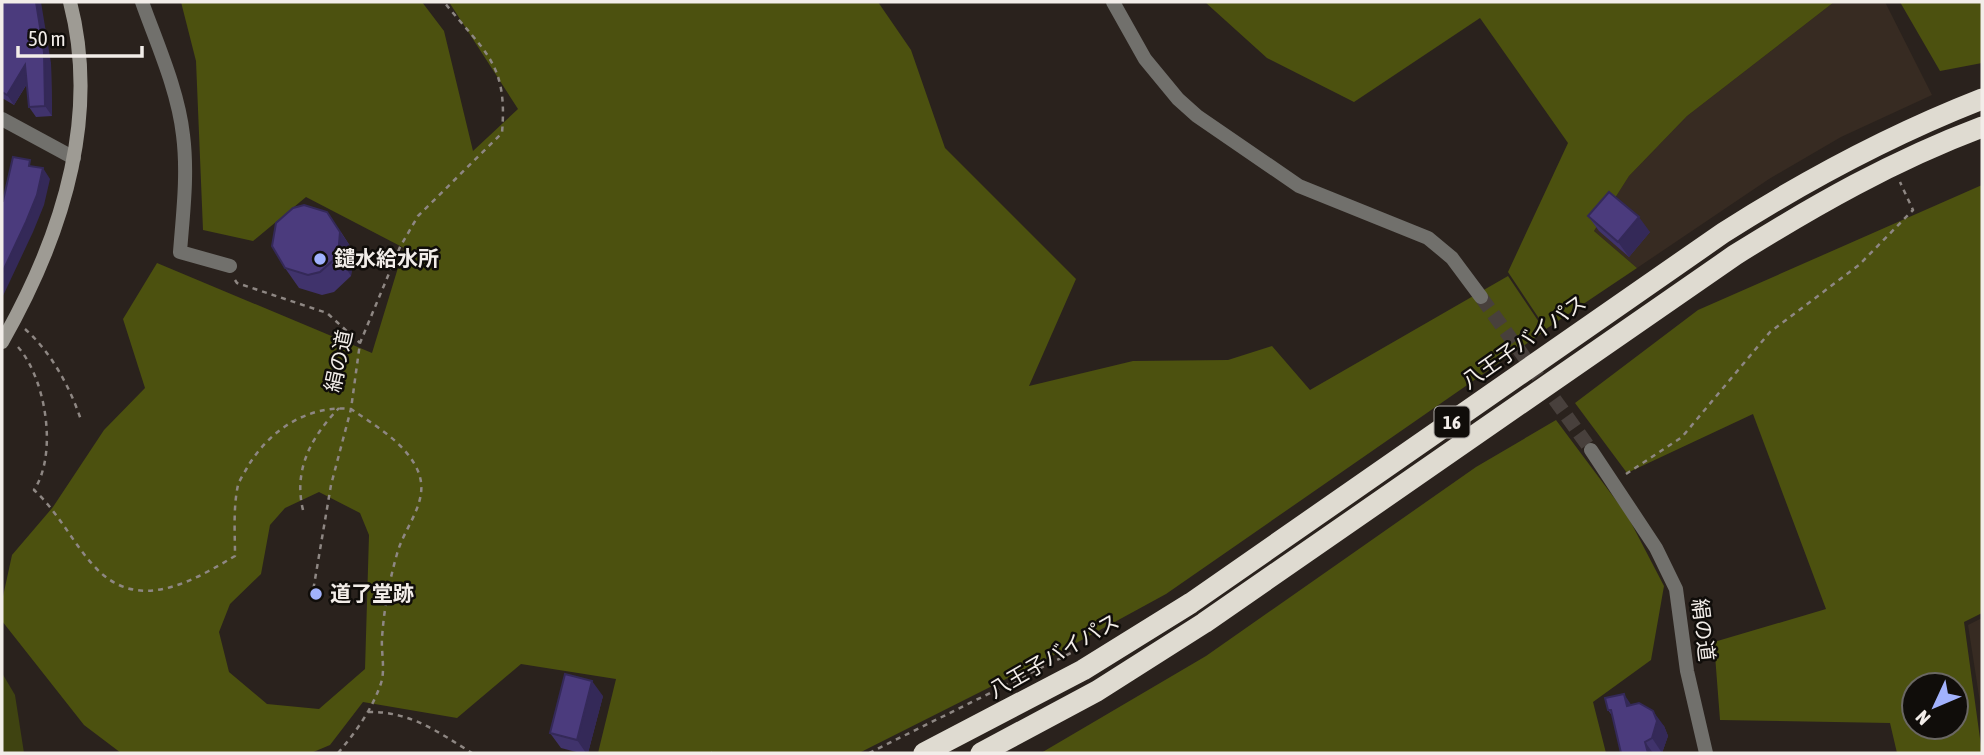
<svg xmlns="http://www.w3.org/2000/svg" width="1984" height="755" viewBox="0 0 1984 755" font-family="'Asap Condensed','Noto Sans JP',sans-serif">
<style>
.built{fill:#372b22}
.green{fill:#3f4311}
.forest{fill:#4c510f;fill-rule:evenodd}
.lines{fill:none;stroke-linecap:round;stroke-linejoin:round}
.street-tunnel{stroke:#48403c;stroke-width:14;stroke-dasharray:14 7;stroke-linecap:butt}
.path{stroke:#8e8783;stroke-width:2.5;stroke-dasharray:5 5;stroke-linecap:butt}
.street{stroke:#71706c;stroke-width:14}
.secondary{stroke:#9e9b94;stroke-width:14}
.highway{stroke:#dfdbd1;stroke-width:21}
.wall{fill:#40336c}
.shaded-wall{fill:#342958}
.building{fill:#4b3b7d;stroke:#342958;stroke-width:2}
.poi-dot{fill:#a2b2fd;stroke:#100d0a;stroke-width:2.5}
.labels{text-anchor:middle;stroke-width:5;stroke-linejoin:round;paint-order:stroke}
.shield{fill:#100d0a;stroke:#aeaaa6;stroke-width:2}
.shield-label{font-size:19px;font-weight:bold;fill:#f2ede9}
.poi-label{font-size:21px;font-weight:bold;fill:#f2ede9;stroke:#100d0a;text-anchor:start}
.street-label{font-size:21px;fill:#f2ede9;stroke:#100d0a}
</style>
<rect width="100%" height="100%" fill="#2a221d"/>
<path class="built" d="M1834,2h51l47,93 -91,42 -72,42 -132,89 -43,-37 35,-55 58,-60z
M1982,618v97l-14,-90z"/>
<path class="green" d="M2,673l13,22 9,58h-22z"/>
<path class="forest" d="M181,2h241l22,29 29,120 45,-42 -69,-107h429l33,48 34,98 131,131 -47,107 104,-25 95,-1 44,-14 38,44 198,-114 37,55 -379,263 -110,60 -197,99h-261l18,-74 -95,-15 -64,54 -94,-16 -33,43 -19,8h-190l-37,-28 -82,-104v-20l10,-46 41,-48 51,-77 41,-42 -22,-69 34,-56 215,90 32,-105 -98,-51 -53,44 -50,-11 -7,-169zM319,492l41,21 9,22 -4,134 -46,40 -52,-5 -38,-32 -10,-40 11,-28 31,-30 9,-49 15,-17z
M1205,2h629l-147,114 -58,60 -35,55 43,37 -91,61 -38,-57 60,-129 -88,-125 -126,84 -87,-44z
M1900,2h82v61l-42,8z
M1982,185v428l-18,9 18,131h-85l-7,-30 -170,-3 -6,-78 112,-33 -73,-195 -126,59 -52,-70 123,-93zM1956,685v42h-42v-42z
M1556,420l71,95 37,71 -13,74 -58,42 13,51h-565l165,-97 270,-189z"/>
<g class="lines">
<path class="street-tunnel" d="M1481,297l110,153"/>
<path class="path" d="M235,280l2,3 90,30 33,30
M25,329c26,23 45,58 56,91
M18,347c28,32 40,107 16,143 25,23 38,52 60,76 43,48 97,16 141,-10 0,-23 -2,-48 3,-71 2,-6 7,-13 10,-19 22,-36 59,-61 103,-57l-20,76 -20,118
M1626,474l56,-37 88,-105 89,-67 54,-55 -13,-28
M303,510c-10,-41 9,-74 36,-102
M368,712c42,-1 70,20 104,41
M338,753c17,-20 33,-42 42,-67 6,-14 1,-33 2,-48 2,-29 7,-56 15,-84 8,-30 37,-56 18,-89 -13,-24 -42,-41 -64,-56l9,-66 40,-96 18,-31 84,-83c6,-70 -17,-80 -58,-131
M711,753h1
M869,753l210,-104"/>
<path class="street" d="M142,2c15,42 36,88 41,133 5,39 0,78 -3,117l50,14
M1113,2l32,57 33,40 19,17 102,70 129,52 24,20 29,39
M2,119l72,39
M1591,450l65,98 20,41 11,82 19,82"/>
<path class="secondary" d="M2,342c58,-102 99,-221 68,-340"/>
<path class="highway" d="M924,753l159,-83 108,-67 532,-370c83,-53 167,-98 259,-134
M981,753l116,-62 107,-68 531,-368c80,-50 159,-95 247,-128"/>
</g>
<path class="wall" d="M2,2l49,61 1,53 -16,1 -7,-10 -2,-23 -13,21 -12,-7z
M1588,216l62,16 -21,25 -30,-26z
M341,232l13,20 -3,24 -17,16 -12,3 -23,-7 -14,-20z
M603,696l-15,57h-8l-19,-5 -11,-15z
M1632,705l32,21 4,10 -6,17h-41l-8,-36 -5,-7z"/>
<path class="shaded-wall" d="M36,2h5l10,61 1,53 -7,-10z
M25,65l7,10 -18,30 -7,-10z
M43,168l7,11 -6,26 -11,27 -31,66v-25z
M327,212l27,40 -3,24 -13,-20z
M1639,217l11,15 -21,25 -11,-15z
M592,681l11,15 -15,57h-2l-9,-13z
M1624,694l10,15 -7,-3z
M1653,711l11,15 4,10 -6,17 -10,-15z
M1645,742l8,11h-5z"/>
<path class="building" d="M2,2h34l8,50 1,54 -16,1 -4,-42 -18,30 -5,-3z
M13,157l17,3 -1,6 14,2 -6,27 -11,27 -24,51v-72h1z
M1609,192l30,25 -21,25 -30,-26z
M304,205l23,7 13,20 -2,24 -18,16 -12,3 -23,-7 -13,-22 4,-23 17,-15z
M565,674l27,7 -15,59 -27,-7z
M1624,694l3,12 12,-3 14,8 4,10 -5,17 -7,4 3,11h-27l-10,-43h-3l-3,-12z"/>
<g class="poi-dot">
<circle cx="320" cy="259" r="7"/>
<circle cx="316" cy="594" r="7"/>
</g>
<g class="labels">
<rect class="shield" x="1434.5" y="406.5" width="35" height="31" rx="5"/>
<g class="shield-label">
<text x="1452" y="429">16</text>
</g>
<g class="poi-label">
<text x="334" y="266">鑓水給水所</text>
<text x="330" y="601">道了堂跡</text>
</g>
<g class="street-label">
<text transform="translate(1524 342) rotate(-35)" y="7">八王子バイパス</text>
<text transform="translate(339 361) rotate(-78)" y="7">絹の道</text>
<text transform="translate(1703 630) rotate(83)" y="7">絹の道</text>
<text transform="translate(1054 656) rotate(-30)" y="7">八王子バイパス</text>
</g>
</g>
<rect width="1984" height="755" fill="none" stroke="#f2ede9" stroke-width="7"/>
<g transform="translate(1935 706) rotate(226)"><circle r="33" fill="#100d0a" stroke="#6a6763" stroke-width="2"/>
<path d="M0-5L12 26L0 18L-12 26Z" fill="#a2b2fd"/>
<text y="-10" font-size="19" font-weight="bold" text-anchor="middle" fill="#f2ede9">N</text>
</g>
<path d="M18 46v10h124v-10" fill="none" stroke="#f2ede9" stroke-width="3.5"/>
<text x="28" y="46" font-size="21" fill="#f2ede9" stroke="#100d0a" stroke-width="5" paint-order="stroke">50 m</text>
</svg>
